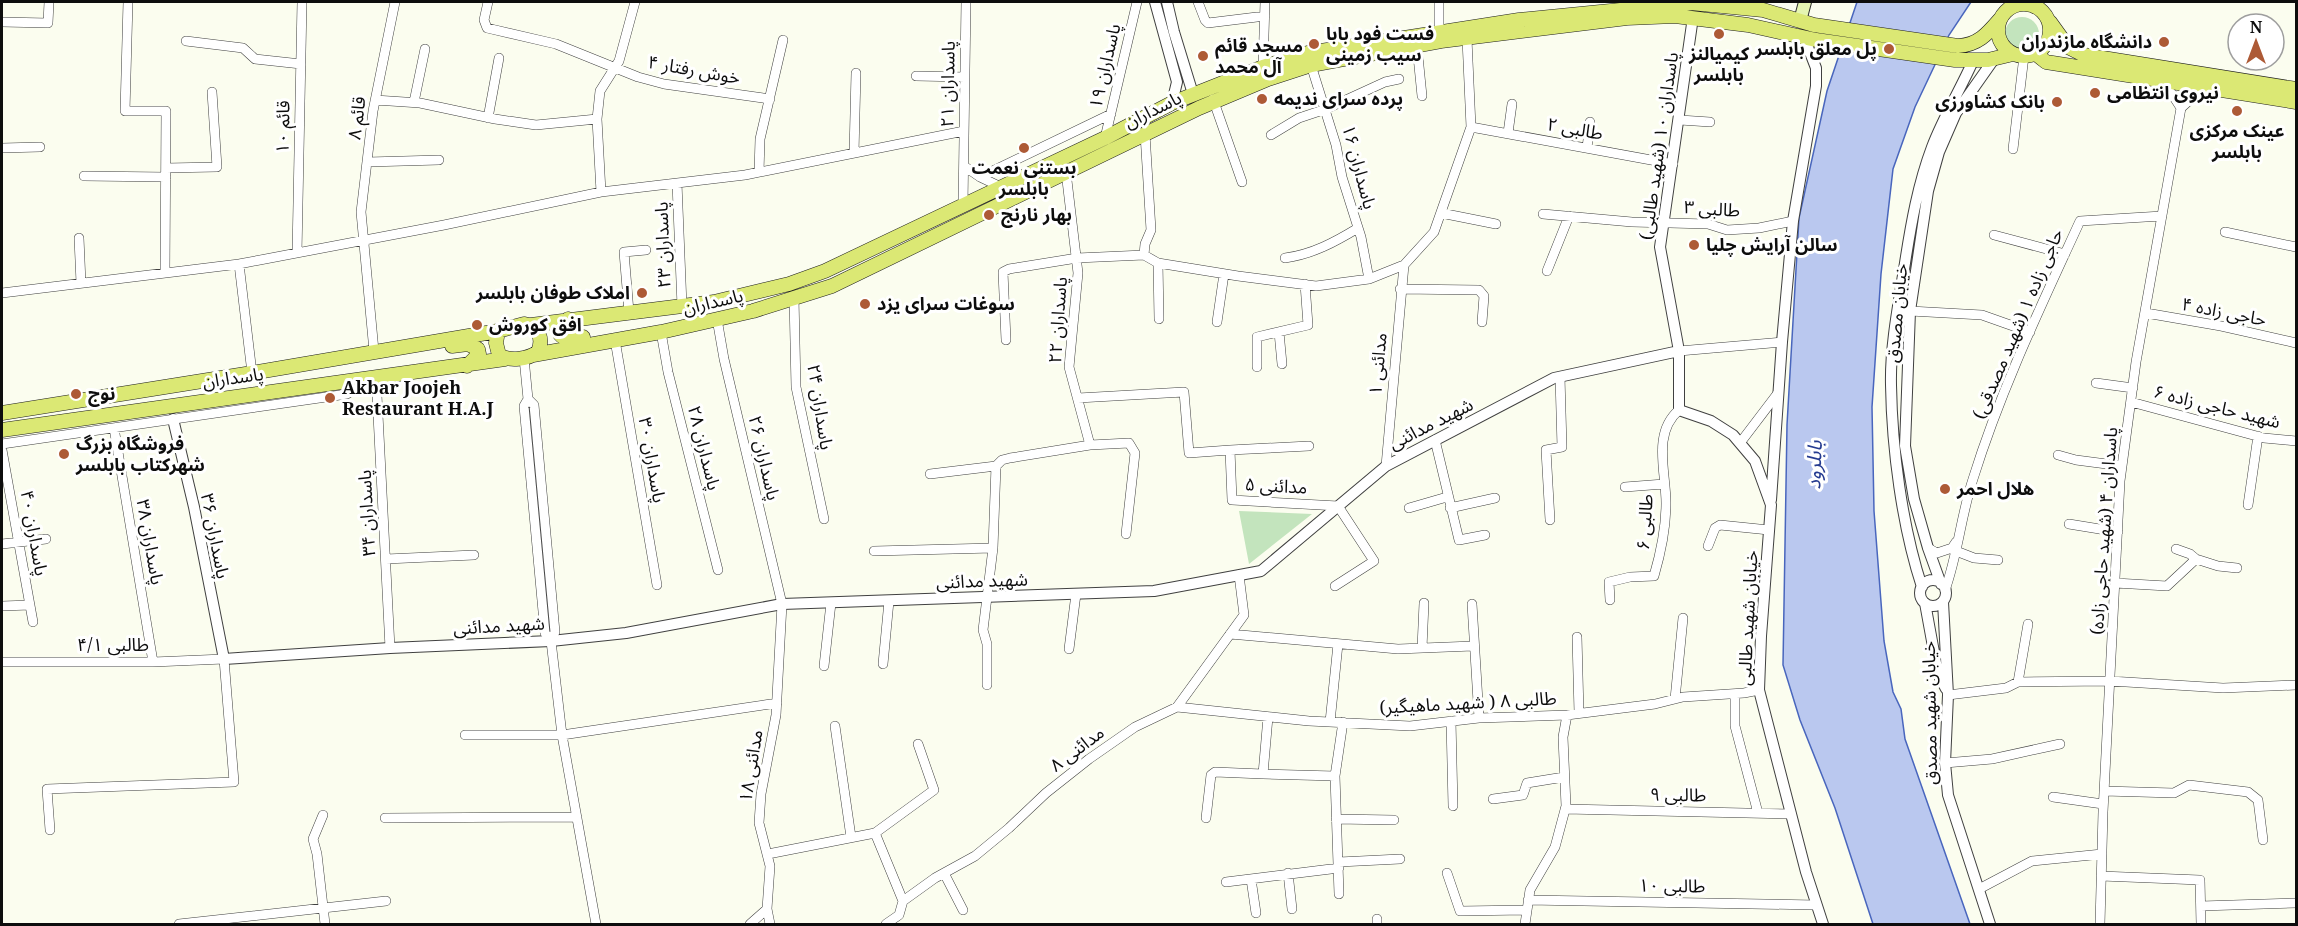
<svg xmlns="http://www.w3.org/2000/svg" width="2298" height="926" viewBox="0 0 2298 926" font-family="'Noto Serif','Noto Sans Arabic',serif">
<style>
.green{fill:#c3e4bd}
.water{fill:#bac8ef;stroke:#4966bd;stroke-width:1.5}
.lines{fill:none;stroke-linecap:round;stroke-linejoin:round}
.minor-casing{stroke:#404040;stroke-width:10}
.tertiary-casing{stroke:#404040;stroke-width:12}
.secondary-casing{stroke:#2f2f2f;stroke-width:14}
.primary-casing{stroke:#1e1e1e;stroke-width:15}
.minor{stroke:#fff;stroke-width:9}
.tertiary{stroke:#fff;stroke-width:10}
.secondary{stroke:#e5f5b2;stroke-width:12}
.primary{stroke:#dbe874;stroke-width:14}
.poi-dot{fill:#ad5a36;stroke:#fff;stroke-width:2}
.labels{text-anchor:middle;stroke-width:6;stroke-linejoin:round;paint-order:stroke}
.poi-label{font-size:18px;font-weight:bold;fill:#0d0d0d;stroke:#fff;text-anchor:start}
.street-label{font-size:18px;fill:#0d0d0d;stroke:#fff}
.water-label{font-size:20px;font-style:italic;fill:#253b90;stroke:#fff}
</style>
<rect width="100%" height="100%" fill="#fbfdef"/>
<path class="green" d="M2005 34a17 17 0 1 1 34 0a17 17 0 1 1-34 0Z
M1239,511l73,3 -63,50z"/>
<path class="water" d="M1857,2h114l-22,33 -34,72 -22,62 -12,105 -9,133 2,104 10,130 9,51 8,17 4,30 65,185h-97l-38,-116 -35,-88 -17,-55 4,-240 12,-207 28,-127z"/>
<g class="lines">
<g class="minor-casing">
<path id="minor" d="M128,2l-3,109h41l-1,162
M488,2l-4,18 3,8 69,16 82,33 26,7 106,15
M1198,2l7,18 3,3 57,-7
M2,22l46,1 1,-21
M1439,32v-30
M186,41l57,7 12,11 46,5
M1417,46l5,50
M1311,65l25,80 6,32 19,60 8,42
M1263,67l2,-65
M916,76l49,1
M2160,82l12,12 9,14
M1213,99l29,83
M375,100l45,3 75,16 41,6 61,-6
M414,102l11,-53
M488,118l11,-60
M1680,120l30,2
M1471,127l202,37
M1508,133l4,-29
M1145,134l6,96 -6,14 -1,11 14,8 1,56
M1271,135l28,-17 27,-9 59,-27 14,-3
M1105,138l32,-136
M2,148l38,-1
M1587,148l3,-26
M2013,149l11,-93
M854,153l2,-80
M368,162l71,-2
M964,166l16,11 21,10
M166,168l51,-1 -5,-75
M759,172l1,-33 23,-99
M1066,172l12,101 -9,94 21,78
M84,176l82,1
M980,177l131,-63
M677,183l5,123
M601,192l-4,-73 3,-28 19,-30 16,-59
M963,205l3,-203
M1441,213l55,11
M1543,214l89,8 76,2 19,6 32,-2 34,-7
M2225,232l71,15
M1994,235l71,19
M79,238l2,45
M297,253l5,-251
M1285,258c28,-4 50,-16 73,-30
M1158,263l80,13 78,10 53,-7 35,-14 30,-33 37,-105 -4,-88
M239,264l13,109
M1547,271l22,-55
M1400,289l79,1 5,6 -2,26
M2,293l237,-29 205,-39 157,-33 144,-17 219,-44
M794,298l2,89 28,132
M1898,308l12,3 72,4 48,17
M629,312l-5,-60 22,-2
M2146,313l75,13 75,17
M717,319l7,40 58,245 -6,111 -15,79 -2,29 11,43 -3,43 -17,15
M1217,322l7,-48
M661,332l7,40 50,198
M1279,332l3,32
M615,340l42,245
M1006,340l-3,-68 6,-3 68,-11 67,-3
M374,351l-13,-139 12,-101 22,-109
M1679,351l103,-9
M524,358l4,41 -4,7 21,227 6,8 11,94 34,189
M1257,367v-30l51,-12 -3,-41
M2096,383l37,5
M1078,398l106,-6 5,61 41,-3 2,50 106,6 36,55 -39,25
M528,399l6,6 21,227 -4,9
M2131,402l133,36 32,3
M114,428l39,234
M1435,440l24,100 26,-5
M1740,443l38,-50
M2,444l345,-50 29,-18 14,272
M2,450l31,172
M1230,450l79,-4
M2058,455l18,5 46,6
M1386,466l18,-201
M930,474l66,-8
M1625,487l39,-3
M2248,505l10,-69
M1409,508l38,-11
M1450,508l45,-10
M1550,520l-4,-70 16,-3 -2,-70
M2069,524l49,8
M2,544l44,-5
M1708,546l7,-18 5,-3 49,5
M1928,548l9,5 15,-5 4,-6
M874,551l119,-3
M1956,551l18,7 24,2
M386,559l88,-4
M2196,559l22,7 19,2
M2115,583l52,3 29,-27 -6,-5 -14,-5
M1945,590c13,-36 16,-75 28,-111 28,-90 68,-173 107,-258l82,-5
M1610,600l-1,-18 21,-5 24,-1c7,-24 12,-48 12,-73 0,-31 -14,-70 13,-93
M1472,604l7,114
M2,606l28,-1
M1230,634l168,15 75,-3
M1577,637l2,76
M1422,648l2,-45
M1069,649l7,-55
M2,662h151l71,-3 10,123 -187,7 3,41
M883,664l6,-63
M824,666l7,-63
M2018,682l10,-58
M987,685v-41l-4,-14 10,-82 3,-82 6,-6 8,-2 80,-13 39,-2 6,10 -9,81
M1735,694v32l23,87
M1948,695l58,-7 12,-6 92,-1 113,7 73,-3
M1675,699l8,-81
M1177,707l132,14 101,5 69,-8 88,-3 88,-11 28,-7 61,-4 15,-3
M1268,717l-5,57 72,2
M1451,721l2,85
M1330,722l8,-78
M835,726l16,111
M465,735h97l215,-32
M1945,763l47,-4 68,-15
M2104,791l70,2 15,-8 59,7 10,8 5,40
M2053,797l50,7
M1493,799l30,-4 4,-12 37,-6
M1565,809l226,5
M323,815l-10,24 4,15 8,70
M385,818l192,-1
M1206,818l5,-43 4,-3 48,2
M1336,819l58,1
M875,833l59,-43 -16,-46
M768,854l107,-21 28,68
M1339,862l61,-3
M944,873l19,37
M1288,873l4,36
M1447,873l13,38 67,-1
M2101,876l99,4 1,44
M1251,879l5,34
M1226,882l113,-14
M1979,889l53,-28 70,-7
M1339,894l-4,-118 8,-54
M1528,900l288,5
M2201,906l95,-3
M767,909l3,15
M1377,919v5
M179,924l207,-23
M886,924l13,-9 4,-14 32,-23 40,-22 34,-28 37,-35 43,-34 46,-32 42,-20 67,-92 -5,-40
M1525,924l5,-34 25,-43 11,-41 -3,-69 4,-22
M2100,924l3,-112 17,-331 16,-119 45,-254 22,-20"/>
</g>
<g class="tertiary-casing">
<path id="tertiary" d="M1155,2l22,80 -5,21
M1167,2l7,30 19,62
M1693,17l-33,230 19,104v59l32,11 22,14 22,26 16,44 -10,131 -2,54 47,182 17,52
M173,419l21,88 30,152 166,-11 161,-7 75,-8 156,-29 372,-13 107,-20 125,-105 168,-88 125,-27
M1771,500l11,-158 11,-121 23,-135v-18l-12,-31
M1920 593a13 13 0 1 1 26 0a13 13 0 1 1-26 0Z
M1941,584l-13,-36 -14,-49 -9,-53 5,-135 18,-120 11,-39 17,-39 38,-54
M1922,587c-20,-61 -30,-138 -31,-202 -1,-39 8,-84 14,-122 6,-39 13,-79 27,-116 11,-29 28,-57 41,-86
M1943,602l5,93 -3,68 3,32 42,129
M1925,603l13,71 8,15"/>
</g>
<g class="secondary-casing">
<path id="secondary" d="M1800,21l5,-19"/>
</g>
<g class="primary-casing">
<path id="primary" d="M1998 30a26 26 0 1 1 52 0a26 26 0 1 1-52 0Z
M2050,22l18,25 16,8 212,34
M2036,54l10,8 19,3 231,37
M568,319l-8,6 -2,6c5,11 15,8 25,6
M524,324c14,2 20,14 14,28 -10,7 -28,10 -39,3l-3,-12 2,-12z
M531,325l183,-23 75,-18 36,-13 280,-133 67,-35 91,-36 45,-14 211,-33 172,-17 72,7 51,15 144,21c21,-1 30,-13 43,-28
M452,346l16,-2 10,5 1,5 -12,12
M533,355l128,-23 92,-21 79,-25 367,-178 69,-29 43,-14 130,-24 186,-23 48,-2 73,9 68,15 139,20h33l25,-6
M2,413l250,-40 246,-42
M2,430l503,-71"/>
</g>
<use href="#minor" class="minor"/>
<use href="#tertiary" class="tertiary"/>
<use href="#secondary" class="secondary"/>
<use href="#primary" class="primary"/>
</g>
<g class="poi-dot">
<circle cx="1719" cy="34" r="6"/>
<circle cx="2164" cy="42" r="6"/>
<circle cx="1314" cy="44" r="6"/>
<circle cx="1889" cy="49" r="6"/>
<circle cx="1203" cy="56" r="6"/>
<circle cx="2095" cy="93" r="6"/>
<circle cx="1262" cy="99" r="6"/>
<circle cx="2057" cy="102" r="6"/>
<circle cx="2237" cy="111" r="6"/>
<circle cx="1024" cy="148" r="6"/>
<circle cx="989" cy="215" r="6"/>
<circle cx="1694" cy="245" r="6"/>
<circle cx="642" cy="293" r="6"/>
<circle cx="865" cy="304" r="6"/>
<circle cx="477" cy="325" r="6"/>
<circle cx="76" cy="394" r="6"/>
<circle cx="330" cy="398" r="6"/>
<circle cx="64" cy="454" r="6"/>
<circle cx="1945" cy="489" r="6"/>
</g>
<g class="labels">
<g class="poi-label">
<text x="1326" y="40">فست فود بابا<tspan x="1326" dy="21">سیب زمینی</tspan></text>
<text x="2152" y="48" text-anchor="end">دانشگاه مازندران</text>
<text x="1215" y="52">مسجد قائم<tspan x="1215" dy="21">آل محمد</tspan></text>
<text x="1877" y="55" text-anchor="end">پل معلق بابلسر</text>
<text x="1719" y="60" text-anchor="middle">کیمیالنز<tspan x="1719" dy="21">بابلسر</tspan></text>
<text x="2107" y="99">نیروی انتظامی</text>
<text x="1274" y="105">پرده سرای ندیمه</text>
<text x="2045" y="108" text-anchor="end">بانک کشاورزی</text>
<text x="2237" y="137" text-anchor="middle">عینک مرکزی<tspan x="2237" dy="21">بابلسر</tspan></text>
<text x="1024" y="174" text-anchor="middle">بستنی نعمت<tspan x="1024" dy="21">بابلسر</tspan></text>
<text x="1001" y="221">بهار نارنج</text>
<text x="1706" y="251">سالن آرایش چلیا</text>
<text x="630" y="299" text-anchor="end">املاک طوفان بابلسر</text>
<text x="877" y="310">سوغات سرای یزد</text>
<text x="489" y="331">افق کوروش</text>
<text x="342" y="394">Akbar Joojeh<tspan x="342" dy="21">Restaurant H.A.J</tspan></text>
<text x="88" y="400">نوج</text>
<text x="76" y="450">فروشگاه بزرگ<tspan x="76" dy="21">شهرکتاب بابلسر</tspan></text>
<text x="1957" y="495">هلال احمر</text>
</g>
<g class="street-label">
<text transform="translate(1105 66) rotate(-77)" y="6">پاسداران ۱۹</text>
<text transform="translate(694 70) rotate(10)" y="6">خوش رفتار ۴</text>
<text transform="translate(948 84) rotate(-89)" y="6">پاسداران ۲۱</text>
<text transform="translate(1153 110) rotate(-26)" y="6">پاسداران</text>
<text transform="translate(357 118) rotate(-83)" y="6">قائم ۸</text>
<text transform="translate(283 127) rotate(-89)" y="6">قائم ۱۰</text>
<text transform="translate(1575 129) rotate(10)" y="6">طالبی ۲</text>
<text transform="translate(1659 146) rotate(-82)" y="6">پاسداران ۱۰ (شهید طالبی)</text>
<text transform="translate(1359 167) rotate(75)" y="6">پاسداران ۱۶</text>
<text transform="translate(1712 209) rotate(4)" y="6">طالبی ۳</text>
<text transform="translate(663 245) rotate(-92)" y="6">پاسداران ۲۳</text>
<text transform="translate(713 302) rotate(-13)" y="6">پاسداران</text>
<text transform="translate(2224 312) rotate(11)" y="6">حاجی زاده ۴</text>
<text transform="translate(1897 313) rotate(-85)" y="6">خیابان مصدق</text>
<text transform="translate(1058 320) rotate(-86)" y="6">پاسداران ۲۲</text>
<text transform="translate(2018 324) rotate(-67)" y="6">حاجی زاده ۱ (شهید مصدقی)</text>
<text transform="translate(1378 364) rotate(-85)" y="6">مدائنی ۱</text>
<text transform="translate(233 378) rotate(-8)" y="6">پاسداران</text>
<text transform="translate(820 407) rotate(81)" y="6">پاسداران ۲۴</text>
<text transform="translate(2217 407) rotate(14)" y="6">شهید حاجی زاده ۶</text>
<text transform="translate(1431 424) rotate(-27)" y="6">شهید مدائنی</text>
<text transform="translate(704 448) rotate(76)" y="6">پاسداران ۲۸</text>
<text transform="translate(764 458) rotate(77)" y="6">پاسداران ۲۶</text>
<text transform="translate(652 460) rotate(80)" y="6">پاسداران ۳۰</text>
<text transform="translate(1276 486) rotate(3)" y="6">مدائنی ۵</text>
<text transform="translate(367 513) rotate(-93)" y="6">پاسداران ۳۴</text>
<text transform="translate(1645 522) rotate(-86)" y="6">طالبی ۶</text>
<text transform="translate(2104 531) rotate(-86)" y="6">پاسداران ۴ (شهید حاجی زاده)</text>
<text transform="translate(34 533) rotate(80)" y="6">پاسداران ۴۰</text>
<text transform="translate(215 536) rotate(79)" y="6">پاسداران ۳۶</text>
<text transform="translate(150 542) rotate(80)" y="6">پاسداران ۳۸</text>
<text transform="translate(982 581) rotate(-2)" y="6">شهید مدائنی</text>
<text transform="translate(1748 618) rotate(-87)" y="6">خیابان شهید طالبی</text>
<text transform="translate(499 626) rotate(-3)" y="6">شهید مدائنی</text>
<text x="113" y="651">طالبی ۴/۱</text>
<text transform="translate(1468 703) rotate(-3)" y="6">طالبی ۸ ( شهید ماهیگیر)</text>
<text transform="translate(1930 713) rotate(-91)" y="6">خیابان شهید مصدق</text>
<text transform="translate(1077 749) rotate(-37)" y="6">مدائنی ۸</text>
<text transform="translate(751 766) rotate(-81)" y="6">مدائنی ۱۸</text>
<text transform="translate(1678 795) rotate(1)" y="6">طالبی ۹</text>
<text transform="translate(1672 886) rotate(1)" y="6">طالبی ۱۰</text>
</g>
<g class="water-label">
<text transform="translate(1814 465) rotate(-88)" y="7">بابلرود</text>
</g>
</g>
<rect width="2298" height="926" fill="none" stroke="#0d0d0d" stroke-width="6"/>
<g transform="translate(2256 42)"><circle r="28" fill="#ffffff" stroke="#9e9e9e" stroke-width="1.5"/>
<path d="M0-4.5L10 22L0 15L-10 22Z" fill="#ad5a36"/>
<text y="-9" font-size="16" font-weight="bold" text-anchor="middle" fill="#0d0d0d">N</text>
</g>
</svg>
